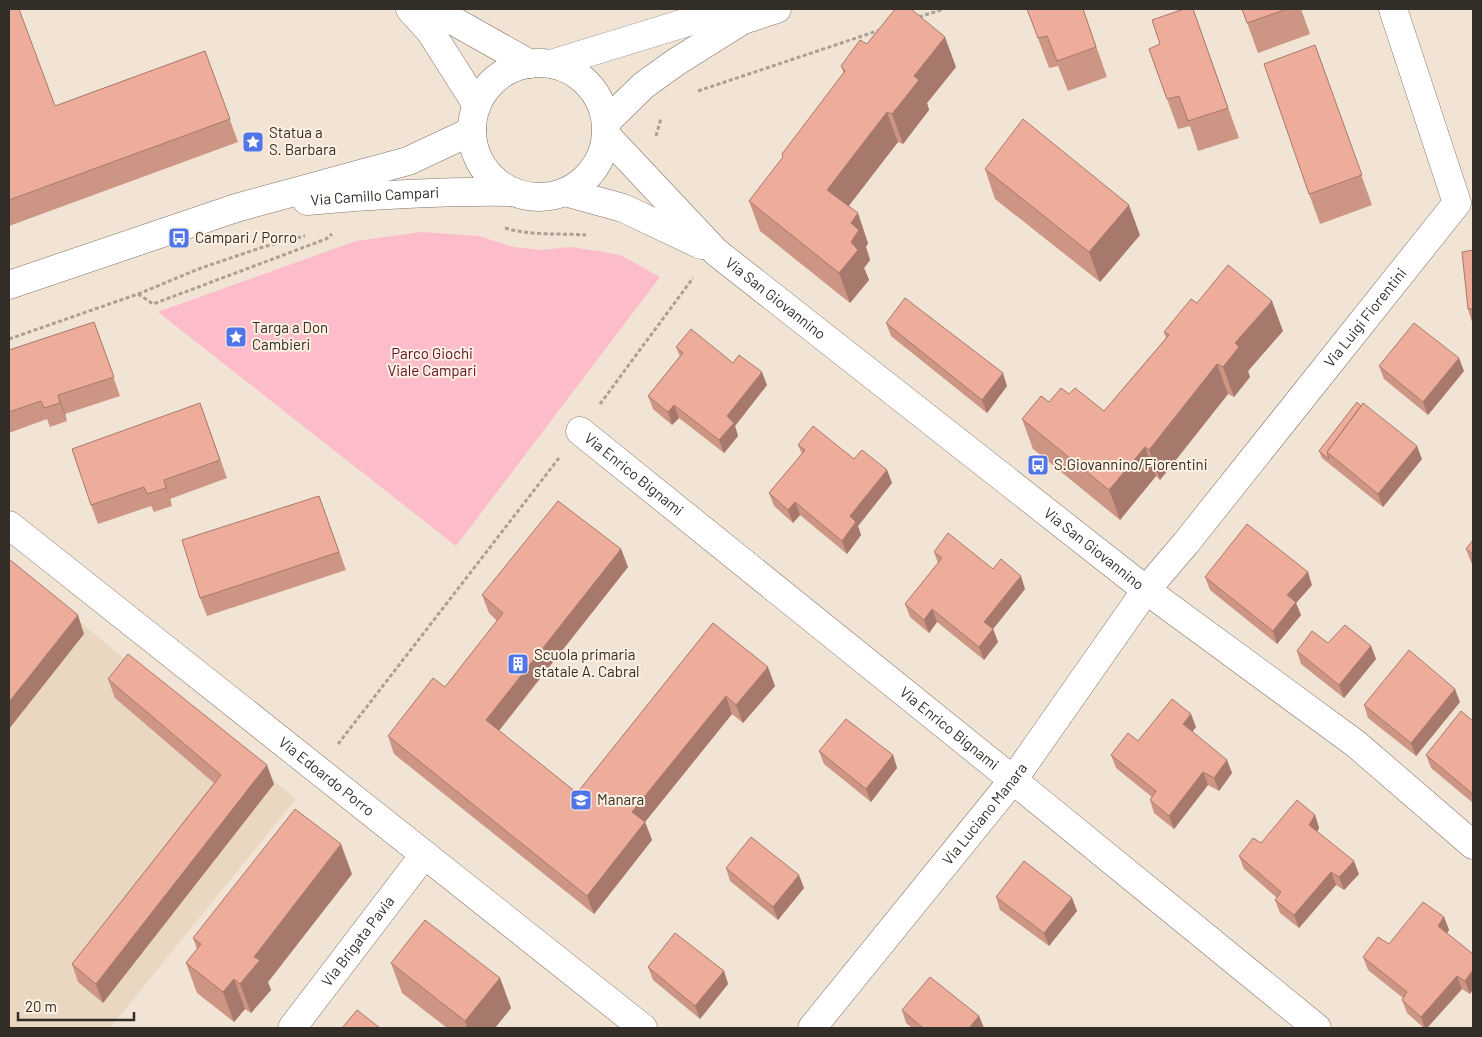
<svg xmlns="http://www.w3.org/2000/svg" width="1482" height="1037" viewBox="0 0 1482 1037" font-family="Barlow,sans-serif">
<style>
.built{fill:#ead7c2}
.green{fill:#fdbcca}
.lines{fill:none;stroke-linecap:round;stroke-linejoin:round}
.street-casing{stroke:#807467;stroke-width:29}
.secondary-casing{stroke:#807467;stroke-width:29}
.path{stroke:#aaa094;stroke-width:3;stroke-dasharray:4 2.5;stroke-linecap:butt}
.street{stroke:#fff;stroke-width:28}
.secondary{stroke:#fff;stroke-width:28}
.wall{fill:#cd9584}
.shaded-wall{fill:#a7796c}
.building{fill:#eead9a;stroke:#a7796c}
.labels{text-anchor:middle;stroke-width:4;stroke-linejoin:round;paint-order:stroke}
.poi-label{font-size:15px;fill:#322d27;stroke:#fff1e2;text-anchor:start}
.street-label{font-size:15px;fill:#322d27;stroke:#fff1e2}
.park-label{font-size:15px;fill:#5c0e2a;stroke:#fff1e2}
</style>
<rect width="100%" height="100%" fill="#f1e4d5"/>
<path class="built" d="M9,564l287,235 -186,229h-101z"/>
<path class="green" d="M421,232l58,4 34,11 28,3 29,-3 28,4 22,4 40,22 -204,269 -298,-234 198,-71z"/>
<g class="lines">
<g class="street-casing">
<g id="street">
<path id="s1" d="M580,431l433,349 304,248"/>
<path id="s2" d="M9,525l634,503"/>
<path id="s3" d="M292,1028l132,-173"/>
<path id="s4" d="M812,1028l201,-248 133,-190 40,-47 271,-340 -64,-194"/>
</g>
</g>
<g class="secondary-casing">
<g id="secondary">
<path d="M410,9l20,22 47,74"/>
<path d="M434,9l25,15 71,40"/>
<circle cx="539" cy="130" r="67"/>
<path d="M551,64l140,-43 52,-1"/>
<path d="M606,122l38,-37 32,-23 67,-42 34,-11"/>
<path id="s5" d="M606,135l110,117 430,338 210,154 117,101"/>
<path d="M565,192l58,16 78,37"/>
<path id="s6" d="M307,201c70,-6 137,-10 207,-9"/>
<path d="M9,285l227,-77 172,-47 64,-30"/>
</g>
</g>
<path class="path" d="M919,17l25,-8
M698,91l182,-61
M656,136l5,-18
M505,228c27,8 54,5 81,7
M138,294l15,10 173,-65 6,-5
M9,339l129,-45 63,-26 62,-21 42,-11
M600,404l93,-126
M338,744l221,-286"/>
<use href="#street" class="street"/>
<use href="#secondary" class="secondary"/>
</g>
<path class="wall" d="M9,9l46,97 150,-55 33,91 -229,84z
M1027,9h56l24,68 -39,14 -10,-25 -9,2z
M1193,9l46,129 -41,13 -8,-25 -12,3 -29,-80 11,-5z
M1242,9h59l9,25 -52,19z
M867,44l89,23 -29,36 2,7 -26,34 -5,-2 -50,64 20,37 -2,4 4,13 -6,8 5,12 -19,23 -90,-72 -11,-30 34,-44 -1,-3 62,-80 -3,-8z
M1315,45l57,160 -52,19 -11,-30z
M985,169l155,66 -40,47 -105,-83z
M1473,250v72h-1l-4,-13z
M1197,303l86,28 -35,40 2,6 -16,20 -6,-3 -68,86 -4,-4 -36,44 -87,-71 -11,-30 47,-25 35,17 62,-73 -2,-6z
M94,322l26,74 -55,18 2,7 -17,6 -3,-8 -38,14v-83z
M886,323l121,63 -20,27 -96,-77z
M676,347l57,16 34,22 -32,41 3,10 -14,17 -45,-35 -7,7 -19,-16 -5,-13 32,-40z
M1379,366l85,5 -36,44 -44,-36z
M200,403l27,75 -57,21 2,7 -18,6 -3,-6 -53,18 -7,-19z
M1361,406l61,53 -39,48 -61,-49 -3,-7z
M798,445l56,14 33,11 5,13 -34,43 3,9 -14,19 -47,-39 -7,8 -19,-17 -5,-13 33,-39z
M319,496l27,74 -139,46 -7,-18z
M1473,540v27l-7,-18z
M621,549l7,18 -129,164 78,62 136,-170 62,63 -32,37 -11,-9 -87,108 7,18 -58,74 -200,-160 -6,-18 57,-49 52,-66 -8,-8 -7,-18z
M934,552l59,17 32,20 -32,40 5,13 -14,18 -47,-38 -8,11 -19,-16 -5,-13 33,-41z
M1205,577l107,8 -16,18 5,12 -24,29 -67,-54z
M1328,643l43,3 5,13 -32,39 -43,-34 -4,-13z
M108,679l166,105 -171,219 -25,-21 -6,-18 142,-181 -99,-85z
M1460,702l-44,54 -48,-38 -4,-13z
M1473,721v82l-42,-35 -5,-13z
M1196,727l-4,5 35,28 5,13 -13,18 -11,-6 -34,44 -20,-16 -4,-13 2,-3 -36,-29 -5,-13 27,-14z
M819,751l74,4 4,13 -26,34 -47,-38z
M1315,815l4,13 -2,3 42,43 -15,16 -8,-5 -37,43 -19,-15 -5,-13 2,-2 -33,-29 -5,-13 22,-13z
M726,868l78,20 -26,32 -48,-39z
M352,874l-84,108 3,8 -20,23 -6,-4 -11,13 -37,-29 -11,-30 11,-14 -4,-11z
M996,897l76,1 5,13 -28,35 -49,-36z
M1444,917l5,13 -2,3 26,21v35l-3,5 -8,-5 -35,39h-3l-17,-15 -5,-13 1,-2 -35,-28 -5,-13z
M391,963l109,15 11,30 -16,20h-48l-45,-35z
M648,967l76,4 4,13 -28,35 -47,-39z
M902,1010l77,6 5,12h-72l-6,-5z"/>
<path class="shaded-wall" d="M945,37l11,30 -29,36 2,7 -26,34 -11,-30 22,-38z
M887,112l11,30 -60,78 -11,-30z
M1129,205l11,30 -40,47 -11,-30z
M858,213l10,30 -2,4 4,13 -6,8 5,12 -19,23 -11,-30 12,-31v-19z
M1272,301l11,30 -35,40 2,6 -16,20 -11,-30 12,-24z
M1459,358l5,13 -36,44 -5,-13z
M1217,364l11,30 -68,86 -11,-30z
M762,372l5,13 -32,41 3,10 -14,17 -5,-13 8,-24z
M1003,373l4,13 -20,27 -5,-13z
M58,395l7,19 2,7 -7,-18z
M674,405l5,13 -7,7 -4,-13z
M1417,446l5,13 -39,48 -5,-13z
M1145,447l11,29 -36,44 -11,-30z
M887,470l5,13 -34,43 3,9 -14,19 -5,-13 8,-25z
M164,480l6,19 2,7 -6,-18z
M795,502l5,13 -7,8 -5,-13z
M621,549l7,18 -136,172 -6,-19z
M1308,572l4,13 -16,18 5,12 -24,29 -4,-13 14,-36z
M1021,576l4,13 -32,40 5,13 -14,18 -5,-13 5,-25z
M932,609l5,13 -8,11 -5,-13z
M78,615l6,19 -75,95v-27z
M1371,646l5,13 -32,39 -5,-13z
M768,667l7,19 -32,37 -7,-18z
M1455,689l5,13 -44,54 -5,-13z
M726,696l6,18 -87,108 7,18 -58,74 -7,-18 45,-84z
M1191,714l5,13 -8,10 -5,-13z
M893,755l4,13 -26,34 -5,-13z
M1227,760l5,13 -13,18 -5,-13z
M267,765l7,19 -171,219 -7,-19z
M1203,772l5,13 -34,44 -5,-13z
M1315,815l4,13 -5,10 -5,-13z
M341,844l11,30 -84,108 3,8 -20,23 -11,-29 14,-27z
M1354,861l5,13 -15,16 -5,-13z
M1331,872l5,13 -37,43 -5,-13z
M799,875l5,13 -26,32 -5,-13z
M1072,898l5,13 -28,35 -5,-13z
M1444,917l5,13 -6,9 -5,-13z
M1473,970v19l-3,5 -5,-13z
M724,971l4,13 -28,35 -5,-13z
M1457,976l5,13 -35,39h-2l-4,-11z
M500,978l11,30 -16,20h-28l-2,-7z
M234,979l11,30 -11,13 -11,-30z
M979,1016l5,12h-15z"/>
<path class="building" d="M9,9h10l36,97 150,-55 25,68 -221,81z
M895,9h16l34,28 -31,39 5,4 -27,34 -5,-2 -60,78 31,23 -7,10 8,7 -8,12 7,8 -19,23 -90,-72 34,-44 -1,-3 63,-83 -4,-5 19,-26 7,4z
M1027,9h56l13,38 -39,14 -10,-25 -9,2z
M1184,9h9l35,99 -40,13 -9,-25 -12,3 -18,-50 11,-5 -8,-24z
M1242,9h45l-40,14z
M1315,45l47,130 -53,19 -45,-130z
M1023,119l106,86 -40,47 -104,-83z
M1473,250v59h-5l-6,-57z
M1228,265l44,36 -37,42 4,4 -16,20 -6,-3 -68,86 -4,-3 -36,43 -87,-71 19,-23 8,6 12,-14 8,6 6,-6 29,23 65,-76 -5,-3 27,-33 6,4z
M905,298l98,75 -21,27 -96,-77z
M94,322l20,55 -56,18 2,8 -16,5 -3,-7 -32,11v-62z
M1414,323l45,35 -36,44 -44,-36z
M691,329l42,34 6,-8 23,17 -35,44 7,7 -15,17 -45,-35 -6,7 -20,-16 35,-43 -7,-6z
M1357,402l4,4 -34,46 2,7 -10,-8z
M200,403l20,57 -56,20 2,8 -19,6 -3,-7 -53,18 -19,-56z
M1363,403l54,43 -39,48 -51,-42z
M813,426l41,33 8,-9 25,20 -37,46 6,6 -14,19 -47,-39 -7,8 -19,-17 36,-43 -7,-5z
M319,496l20,56 -139,46 -18,-58z
M558,501l63,48 -135,171 91,73 136,-170 55,44 -32,38 -10,-9 -94,116 13,10 -58,74 -199,-160 45,-58 12,9 58,-74 -21,-18z
M1247,524l61,48 -21,23 9,7 -23,29 -68,-54z
M948,533l45,36 8,-10 20,17 -37,46 9,7 -14,18 -47,-38 -8,11 -19,-16 37,-46 -8,-6z
M1473,540v14l-7,-5z
M9,559l69,56 -69,87z
M1345,625l26,21 -32,39 -42,-34 15,-20 16,12z
M1409,650l46,39 -44,54 -47,-38z
M128,654l139,111 -171,219 -24,-20 149,-189 -113,-96z
M1172,699l19,15 -8,10 44,36 -13,18 -11,-6 -34,44 -19,-16 6,-9 -45,-36 17,-22 10,8z
M1461,711l12,10v73l-47,-39z
M846,719l47,36 -27,34 -47,-38z
M1297,800l18,15 -6,10 45,36 -15,16 -8,-5 -37,43 -19,-15 6,-8 -42,-36 14,-18 8,5z
M295,809l46,35 -87,113 6,3 -20,24 -6,-5 -11,13 -37,-29 15,-19 -8,-6z
M751,837l48,38 -26,32 -47,-39z
M1024,861l48,37 -28,35 -48,-36z
M1423,902l21,15 -6,9 35,28v16l-8,11 -8,-5 -36,41 -19,-17 5,-8 -44,-35 15,-20 11,7z
M425,920l75,58 -35,43 -74,-58z
M675,933l49,38 -29,35 -47,-39z
M930,977l49,39 -10,12h-46l-21,-18z
M357,1010l23,18h-38z"/>
<defs>
<g id="sight-square" transform="scale(1.125)"><rect x="-9" y="-9" width="18" height="18" rx="4" fill="#5075e9" stroke="#fff1e2"/><path d="M0-6L1.8-2.2L6-1.7L2.9 1.2L3.7 5.4L0 3.3L-3.7 5.4L-2.9 1.2L-6-1.7L-1.8-2.2Z" fill="#fff"/></g>
<g id="bus-square" transform="scale(1.125)"><rect x="-9" y="-9" width="18" height="18" rx="4" fill="#5075e9" stroke="#fff1e2"/><path d="M-5-6H5V4H4V6H2V4H-2V6H-4V4H-5ZM-3.5-4V0h7V-4ZM-3.5 1.2v1.5H-2V1.2ZM2 1.2v1.5H3.5V1.2Z" fill="#fff"/></g>
<g id="building-square" transform="scale(1.125)"><rect x="-9" y="-9" width="18" height="18" rx="4" fill="#5075e9" stroke="#fff1e2"/><path d="M-4-6H4V6H1V3H-1V6H-4ZM-2.5-4.3h1.7v1.8h-1.7ZM.8-4.3h1.7v1.8H.8ZM-2.5-1h1.7V.8h-1.7ZM.8-1h1.7V.8H.8Z" fill="#fff"/></g>
<g id="school-square" transform="scale(1.125)"><rect x="-9" y="-9" width="18" height="18" rx="4" fill="#5075e9" stroke="#fff1e2"/><path d="M0-5L7-2L0 1L-7-2ZM-4 1L0 2.5L4 1V4Q0 6-4 4Z" fill="#fff"/></g>
</defs>
<g fill-rule="evenodd">
<use href="#sight-square" x="253" y="142"/>
<use href="#bus-square" x="179" y="238"/>
<use href="#sight-square" x="236" y="337"/>
<use href="#bus-square" x="1038" y="465"/>
<use href="#building-square" x="518" y="664"/>
<use href="#school-square" x="581" y="800"/>
</g>
<g class="labels">
<g class="poi-label">
<text x="269" y="138">Statua a<tspan x="269" dy="17">S. Barbara</tspan></text>
<text x="195" y="243">Campari / Porro</text>
<text x="252" y="333">Targa a Don<tspan x="252" dy="17">Cambieri</tspan></text>
<text x="1054" y="470">S.Giovannino/Fiorentini</text>
<text x="534" y="660">Scuola primaria<tspan x="534" dy="17">statale A. Cabral</tspan></text>
<text x="597" y="805">Manara</text>
</g>
<g class="street-label">
<text dy="5" stroke="none"><textPath href="#s6" startOffset="68">Via Camillo Campari</textPath></text>
<text dy="5" stroke="none"><textPath href="#s5" startOffset="236">Via San Giovannino</textPath></text>
<text dy="5" stroke="none"><textPath href="#s4" startOffset="901">Via Luigi Fiorentini</textPath></text>
<text dy="5" stroke="none"><textPath href="#s1" startOffset="69">Via Enrico Bignami</textPath></text>
<text dy="5" stroke="none"><textPath href="#s5" startOffset="641">Via San Giovannino</textPath></text>
<text dy="5" stroke="none"><textPath href="#s1" startOffset="474">Via Enrico Bignami</textPath></text>
<text dy="5" stroke="none"><textPath href="#s2" startOffset="405">Via Edoardo Porro</textPath></text>
<text dy="5" stroke="none"><textPath href="#s4" startOffset="275">Via Luciano Manara</textPath></text>
<text dy="5" stroke="none"><textPath href="#s3" startOffset="109">Via Brigata Pavia</textPath></text>
</g>
<g class="park-label">
<text x="432" y="359">Parco Giochi<tspan x="432" dy="17">Viale Campari</tspan></text>
</g>
</g>
<rect width="1482" height="1037" fill="none" stroke="#322d27" stroke-width="20"/>
<path d="M18 1012v8h116v-8" fill="none" stroke="#322d27" stroke-width="2.5"/>
<text x="25" y="1012" font-size="15" fill="#322d27" stroke="#fff1e2" stroke-width="4" paint-order="stroke">20 m</text>
</svg>
